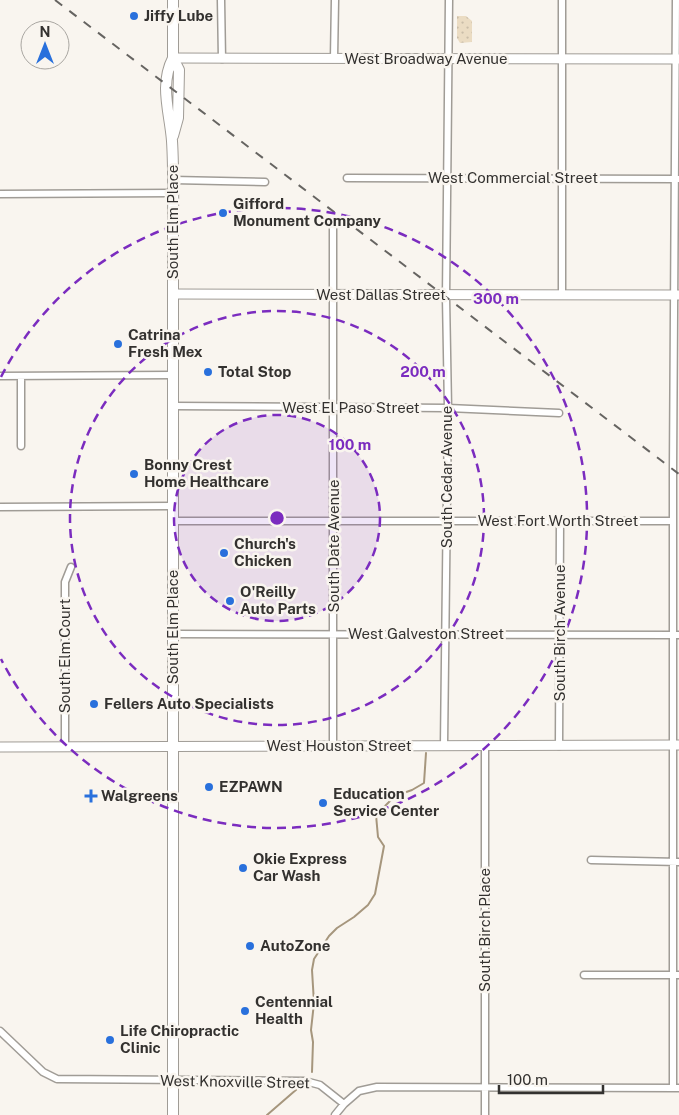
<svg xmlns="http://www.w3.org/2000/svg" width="679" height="1115" viewBox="0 0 679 1115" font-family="'Public Sans',sans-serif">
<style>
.park{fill:url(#park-dots)}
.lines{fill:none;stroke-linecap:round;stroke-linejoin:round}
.stream{stroke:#a6967d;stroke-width:2}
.street-casing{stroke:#a09c96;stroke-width:9}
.secondary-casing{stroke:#a09c96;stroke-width:11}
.primary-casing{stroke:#a09c96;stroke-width:12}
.street{stroke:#fff;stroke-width:6}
.secondary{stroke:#fff;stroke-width:9}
.primary{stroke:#fff;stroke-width:10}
.rail{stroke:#666461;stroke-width:2;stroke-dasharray:9 9;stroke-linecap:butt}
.ring{fill:none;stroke:#7b2cbf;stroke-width:2.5;stroke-dasharray:9 6}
.poi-dot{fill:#2970dc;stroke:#f9f5ef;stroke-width:2}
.labels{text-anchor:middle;stroke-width:5;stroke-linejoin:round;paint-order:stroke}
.poi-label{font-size:15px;font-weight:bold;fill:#33312f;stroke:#f9f5ef;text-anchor:start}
.street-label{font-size:15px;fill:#33312f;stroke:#f9f5ef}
.centre{fill:#7b2cbf;stroke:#f9f5ef;stroke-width:2.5}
.ring-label{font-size:15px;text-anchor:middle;font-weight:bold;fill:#7b2cbf;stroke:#f9f5ef;stroke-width:5;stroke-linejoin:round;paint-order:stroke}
</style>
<defs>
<pattern id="park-dots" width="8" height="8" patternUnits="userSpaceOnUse" patternTransform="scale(1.25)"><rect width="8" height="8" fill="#ebdcc3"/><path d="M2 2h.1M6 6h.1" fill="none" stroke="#cabda8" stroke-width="1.8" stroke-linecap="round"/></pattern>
</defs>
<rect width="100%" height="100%" fill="#f9f5ef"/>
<path class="park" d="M457,16h9l6,5v21l-12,1 -3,-5z"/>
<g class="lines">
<path class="stream" d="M312,1072l1,-30 -2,-12 3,-27 -2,-33 2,-11 15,-23 8,-8 17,-11 14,-12 7,-11 9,-48 -6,-9 -2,-22 19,-19 17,-6 12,-7 2,-30
M267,1115l30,-26"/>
<g class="street-casing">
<path id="street" d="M221,0l1,59
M334,58l1,-58
M347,178l331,1
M173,180l92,2
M0,194l173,-1
M562,295v-295
M0,376l173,-1
M21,376v70
M173,406l275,2 111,5
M0,507l173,-1
M173,521h500
M173,634l506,1
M444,745l4,-337 -2,-111 3,-297
M485,745v370
M65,746v-164l6,-15
M333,746v-520
M559,746l1,-225
M591,860l88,2
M584,975h95
M0,1031l43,41 14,7 248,2 15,4 24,19 15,-13 18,-4 302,1
M673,1088v-619l3,-469
M335,1115l9,-11"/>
</g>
<g class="secondary-casing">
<path id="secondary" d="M173,58l506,1
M174,294l505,1
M0,747l679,-2"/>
</g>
<g class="primary-casing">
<path id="primary" d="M173,0v58l6,12 -1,48 -5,18
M173,1115v-878c0,-32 1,-64 -1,-96 -2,-28 -13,-56 1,-83"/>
</g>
<use href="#street" class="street"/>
<use href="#secondary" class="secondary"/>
<use href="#primary" class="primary"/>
<path class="rail" d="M55,0l624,474"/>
</g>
<circle cx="277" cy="518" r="103" fill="#7b2cbf" fill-opacity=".12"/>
<g class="ring">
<circle cx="277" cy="518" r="103"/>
<circle cx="277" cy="518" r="207"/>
<path d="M1 377A310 310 0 1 1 1 659"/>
</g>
<g class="poi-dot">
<circle cx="134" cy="16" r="5"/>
<circle cx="223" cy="213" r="5"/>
<circle cx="118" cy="344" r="5"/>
<circle cx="208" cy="372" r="5"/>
<circle cx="134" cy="474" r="5"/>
<circle cx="224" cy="553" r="5"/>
<circle cx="230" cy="601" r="5"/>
<circle cx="94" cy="704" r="5"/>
<circle cx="209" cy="787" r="5"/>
<path d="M88.5 788.5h5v5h5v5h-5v5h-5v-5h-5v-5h5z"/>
<circle cx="323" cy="803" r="5"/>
<circle cx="243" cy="868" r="5"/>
<circle cx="250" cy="946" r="5"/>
<circle cx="245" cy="1011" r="5"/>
<circle cx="110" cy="1040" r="5"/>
</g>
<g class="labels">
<g class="poi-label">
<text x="144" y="21">Jiffy Lube</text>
<text x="233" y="209">Gifford<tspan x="233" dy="17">Monument Company</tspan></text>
<text x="128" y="340">Catrina<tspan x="128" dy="17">Fresh Mex</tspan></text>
<text x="218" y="377">Total Stop</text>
<text x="144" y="470">Bonny Crest<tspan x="144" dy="17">Home Healthcare</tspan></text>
<text x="234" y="549">Church's<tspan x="234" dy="17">Chicken</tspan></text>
<text x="240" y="597">O'Reilly<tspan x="240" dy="17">Auto Parts</tspan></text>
<text x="104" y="709">Fellers Auto Specialists</text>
<text x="219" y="792">EZPAWN</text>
<text x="333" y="799">Education<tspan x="333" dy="17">Service Center</tspan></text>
<text x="101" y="801">Walgreens</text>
<text x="253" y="864">Okie Express<tspan x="253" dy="17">Car Wash</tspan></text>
<text x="260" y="951">AutoZone</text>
<text x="255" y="1007">Centennial<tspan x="255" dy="17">Health</tspan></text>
<text x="120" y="1036">Life Chiropractic<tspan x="120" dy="17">Clinic</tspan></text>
</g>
<g class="street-label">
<text x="426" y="64">West Broadway Avenue</text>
<text x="513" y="183">West Commercial Street</text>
<text transform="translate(173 222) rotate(-90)" y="5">South Elm Place</text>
<text x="381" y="300">West Dallas Street</text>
<text x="351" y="413">West El Paso Street</text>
<text transform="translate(447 477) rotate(-90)" y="5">South Cedar Avenue</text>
<text x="558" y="526">West Fort Worth Street</text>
<text transform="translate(334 546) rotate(-90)" y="5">South Date Avenue</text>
<text transform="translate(173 627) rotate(-90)" y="5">South Elm Place</text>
<text transform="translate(560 633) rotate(-90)" y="5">South Birch Avenue</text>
<text x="426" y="639">West Galveston Street</text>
<text transform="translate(65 656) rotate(-90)" y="5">South Elm Court</text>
<text x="339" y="751">West Houston Street</text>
<text transform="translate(485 930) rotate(-90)" y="5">South Birch Place</text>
<text transform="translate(235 1082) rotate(1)" y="5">West Knoxville Street</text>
</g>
</g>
<circle cx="277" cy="518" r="8" class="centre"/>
<g class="ring-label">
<text x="496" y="304">300 m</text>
<text x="423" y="377">200 m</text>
<text x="350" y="450">100 m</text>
</g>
<g transform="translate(45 45)"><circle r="24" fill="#f9f5ef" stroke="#aaa7a2"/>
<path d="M0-4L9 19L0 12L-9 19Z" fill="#2970dc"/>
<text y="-8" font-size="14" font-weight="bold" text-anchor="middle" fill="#33312f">N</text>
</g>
<path d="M499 1085v8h104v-8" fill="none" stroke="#33312f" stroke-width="2.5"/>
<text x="507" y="1085" font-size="15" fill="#33312f" stroke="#f9f5ef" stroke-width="4" paint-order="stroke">100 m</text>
</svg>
